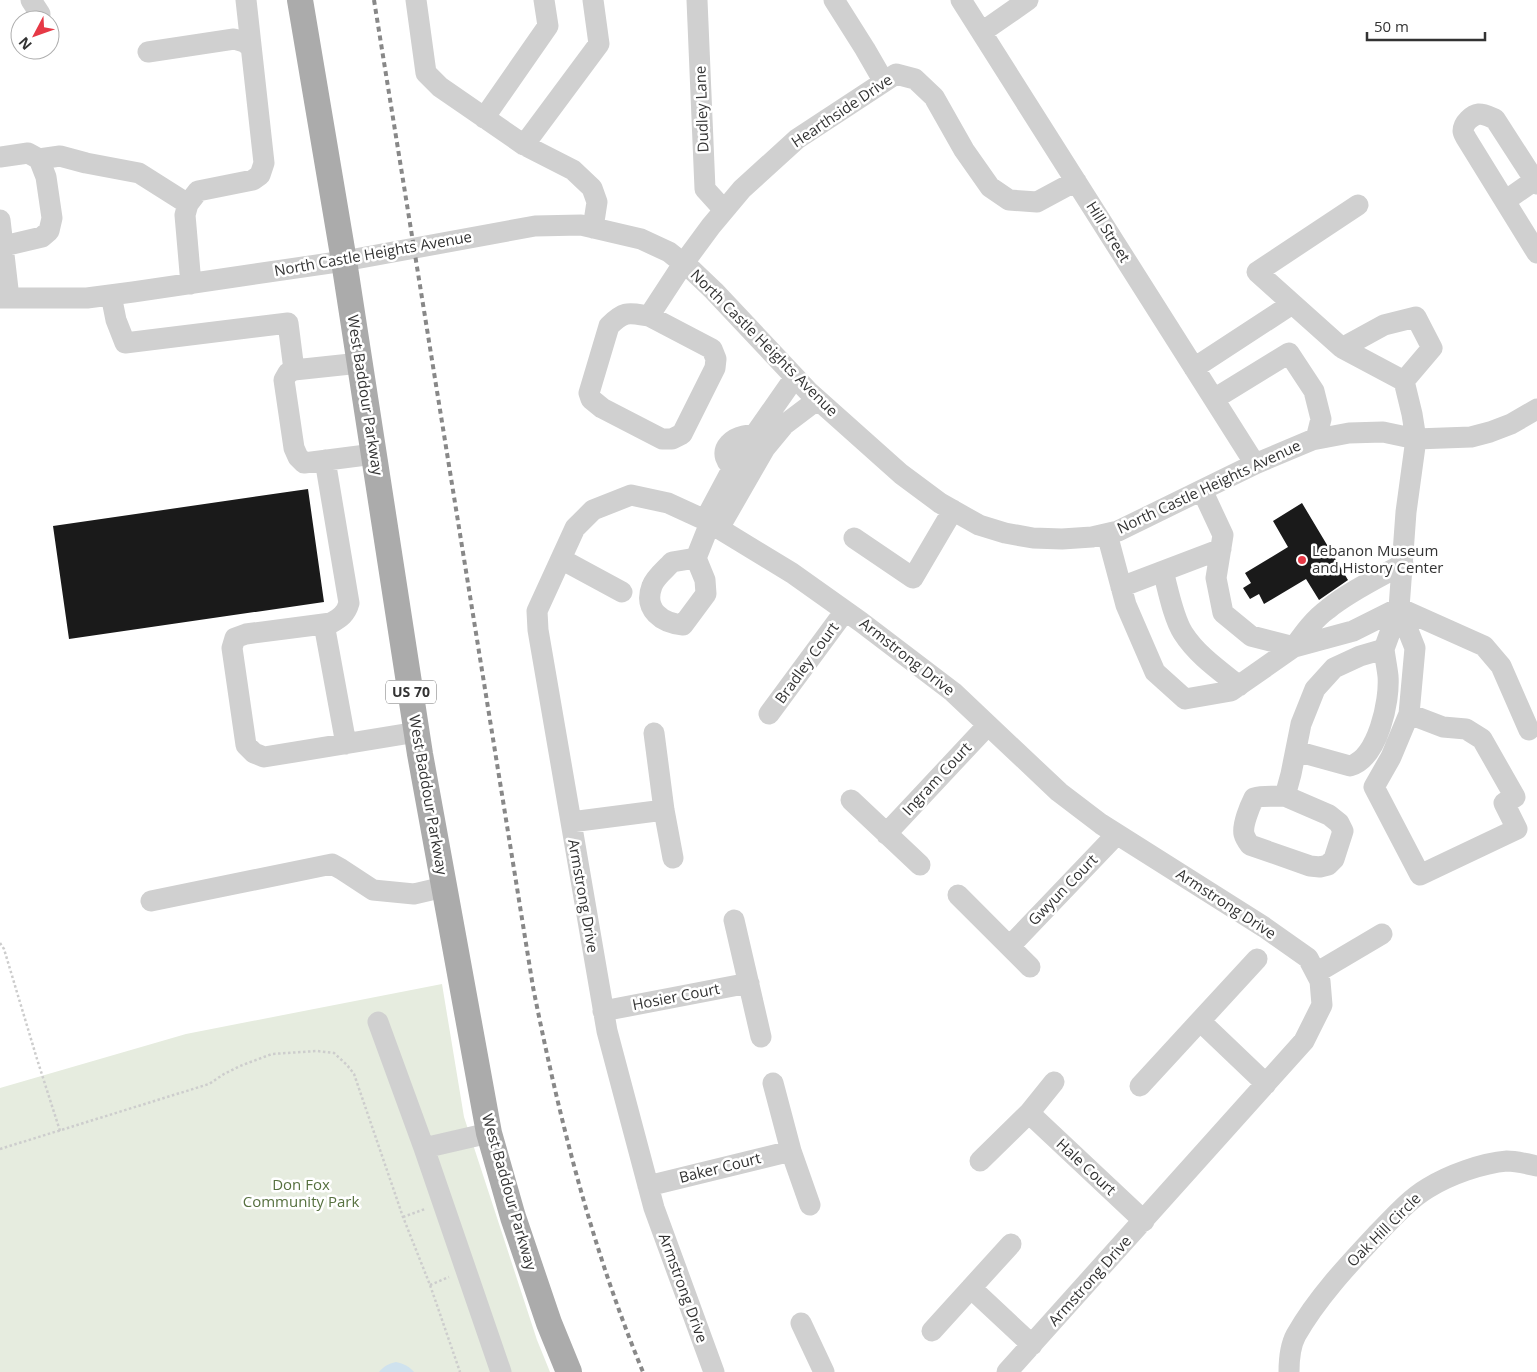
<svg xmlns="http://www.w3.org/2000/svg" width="1537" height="1372" viewBox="0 0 1537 1372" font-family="'Open Sans',sans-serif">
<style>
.green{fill:#e6ecdf}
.water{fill:#cfe2ee}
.building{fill:#1a1a1a}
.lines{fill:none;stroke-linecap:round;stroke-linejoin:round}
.path{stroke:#cdcdcd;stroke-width:2.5;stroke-dasharray:2.5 2.5;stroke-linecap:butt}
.minor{stroke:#d0d0d0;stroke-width:21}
.major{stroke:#ababab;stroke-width:26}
.rail{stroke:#888;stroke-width:4;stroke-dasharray:5 4;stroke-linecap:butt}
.poi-dot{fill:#e63946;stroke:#fff;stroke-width:2}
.labels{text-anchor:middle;stroke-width:5;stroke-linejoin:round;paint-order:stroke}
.shield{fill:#fff;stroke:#707070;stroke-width:1}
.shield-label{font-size:14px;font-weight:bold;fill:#333}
.street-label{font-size:15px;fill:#333;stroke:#fff}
.poi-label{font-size:15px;fill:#333;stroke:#fff;text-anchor:start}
.park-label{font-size:15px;fill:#56703f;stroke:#fff}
</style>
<rect width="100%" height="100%" fill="#fff"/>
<path class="green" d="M442,984l22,133 73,223 13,32h-550v-284l186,-54z"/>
<path class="water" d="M396,1362c8,2 13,4 18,10h-35c5,-6 9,-8 17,-10z"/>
<path class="building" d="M308,489l16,113 -255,37 -16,-113z
M1302,503l46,77 -29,20 -13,-21 -42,25 -5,-10 -9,5 -7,-11 8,-5 -6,-10 43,-26 -15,-26z"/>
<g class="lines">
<path class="path" d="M0,943l4,6 33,110 23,72
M0,1149l209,-65 15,-10 16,-8 32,-12 45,-3 17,2 13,12 7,9 49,143 27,68 30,87
M403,1217l22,-8
M430,1285l19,-8"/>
<path class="minor" d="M31,0l9,14
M416,0l10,73 14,14 84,58 49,25 19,18 5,14 -4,26
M697,0l8,189 19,21
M834,0l31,49 19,33
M961,0l294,464
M982,32l46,-32
M148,52l86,-13 10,3 7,5
M484,118l64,-92 -4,-26
M524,145l75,-101 -6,-44
M0,157l28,-4 11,6 7,18 6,41 -3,13 -7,6 -38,9
M39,159l21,-3 26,7 53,10 49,31
M1537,184l-42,-65c-5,-2 -10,-5 -16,-5 -7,1 -16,9 -16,17 0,2 2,5 3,7l71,115
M1505,201l30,-21
M0,220l9,78
M191,284l-6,-69 3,-11 10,-13 55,-11 7,-5 4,-12 -18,-163
M111,295l5,25 9,23 163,-20 6,47 66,-7
M0,298h87l46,-6 211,-31 191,-35 46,-1 60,14 28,13 24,19 21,20 94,100 93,83 39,29 39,22 26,8 28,5 29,1 30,-2 26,-6 137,-67 57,-24 37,-7 34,-1 33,7 55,-2 19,-5 21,-8 26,-15
M649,316l63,33 4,10 -1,9 -33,66 -10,5h-10l-60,-31 -11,-9 -2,-6 20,-67c16,-16 20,-13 40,-10l34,-52 28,-38 31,-37 55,-50 99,-65 19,5 19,18 30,53 26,37 19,13 28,2 39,-21
M1342,348l-85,-76 101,-67
M1194,368l98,-64
M294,370l-6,3 -4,7 10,68 4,9 6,6 70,-9
M1214,399l75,-46 25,38 7,28 -5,20
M325,460l24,143c-3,11 -9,15 -18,20l-85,11 -11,4 -3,10 14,97 8,8 10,4 153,-25
M741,473c-37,-20 -1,-46 19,-35
M705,520l32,-60 58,-83
M719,528l46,-80 19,-23 33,-25
M1107,534l19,71 29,67 30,27 46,-8 63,-44 -43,-11 -28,-23 -7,-35 7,-43 -21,-45
M854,538l59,40 40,-68
M696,558l-24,4c-6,7 -17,15 -20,24 -9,24 10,37 31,39l23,-31 -1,-14 -9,-22 14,-35
M561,559l61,33
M1163,571c5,18 10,46 20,62 14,22 36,37 56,53
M1121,587l100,-38
M1399,608l16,40 -6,66 -18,43 -17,30 46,88 97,-46 -13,-26 11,-6 -33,-58 -16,-10 -23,-2 -34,-13
M1399,608l85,38 17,20 28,64
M324,624l22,120
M1294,647c10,-14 20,-28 34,-38 22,-18 50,-31 75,-45
M1294,647l59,-16 46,-23
M769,714l76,-103
M654,733l10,77 9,48
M1296,751l54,15c28,-8 40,-65 38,-90 -1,-9 -3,-18 -4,-27
M1285,796l44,19 10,8 4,8 -9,28 -6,6 -8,2 -10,-1 -60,-21c-3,-4 -5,-7 -6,-11 -2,-9 6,-28 10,-36 10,-3 20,-1 31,-2l6,-22 10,-50 14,-35 19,-21 26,-12 24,-7 15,-41 7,-96 10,-73 -4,-25 -8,-33 28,-33 -16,-31 -32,8 -42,23 62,33
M851,800l69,65
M571,822l93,-12
M886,834l102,-109
M958,895l72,72
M151,901l181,-37 9,5 32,21 41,4 30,-7
M734,920l27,117
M1010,946l107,-112
M1316,973l66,-39
M603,1011l146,-28
M378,1022l46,126 77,224
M1201,1022l65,62
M773,1083l18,68 19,54
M1140,1086l117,-127
M1029,1113l115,108
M424,1148l65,-15
M980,1161l49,-48 25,-31
M648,1186l143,-35
M971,1288l61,57
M801,1323l23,49
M932,1331l79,-87
M714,1372l-60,-164 -47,-177 -69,-401 -1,-19 38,-83 18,-18 38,-15 37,8 37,17 87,53 69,49 92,70 106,100 42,32 163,103 44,31 12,23 2,24 -18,36 -297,331
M1289,1372c0,-12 1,-26 7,-37 21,-37 52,-70 81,-101 16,-16 31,-34 51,-46 21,-13 54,-25 79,-27 9,0 21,3 30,5"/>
<path class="major" d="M300,0l44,261 76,493 69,379 24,84 36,106 20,49"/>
<path class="rail" d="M374,0l159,987c26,131 59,262 110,385"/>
</g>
<circle class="poi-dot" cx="1302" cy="560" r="5"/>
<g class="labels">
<rect class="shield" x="386" y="680.5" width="50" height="23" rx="4"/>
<g class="shield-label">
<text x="411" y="697">US 70</text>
</g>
<g class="street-label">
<text transform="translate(702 109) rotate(-92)" y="5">Dudley Lane</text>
<text transform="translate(842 111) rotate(-34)" y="5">Hearthside Drive</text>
<text transform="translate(1108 232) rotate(58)" y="5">Hill Street</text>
<text transform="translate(373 254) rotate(-10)" y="5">North Castle Heights Avenue</text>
<text transform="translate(764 343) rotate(45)" y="5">North Castle Heights Avenue</text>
<text transform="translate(365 395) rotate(81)" y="5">West Baddour Parkway</text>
<text transform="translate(1209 487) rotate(-25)" y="5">North Castle Heights Avenue</text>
<text transform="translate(907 657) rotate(38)" y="5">Armstrong Drive</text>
<text transform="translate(807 663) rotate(-54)" y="5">Bradley Court</text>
<text transform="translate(937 779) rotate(-47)" y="5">Ingram Court</text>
<text transform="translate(428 795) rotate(80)" y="5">West Baddour Parkway</text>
<text transform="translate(1063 890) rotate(-46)" y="5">Gwyun Court</text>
<text transform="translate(583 896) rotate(80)" y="5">Armstrong Drive</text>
<text transform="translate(1226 904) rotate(33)" y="5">Armstrong Drive</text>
<text transform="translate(676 997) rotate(-11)" y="5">Hosier Court</text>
<text transform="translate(1086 1167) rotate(43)" y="5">Hale Court</text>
<text transform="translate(720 1168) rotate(-14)" y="5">Baker Court</text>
<text transform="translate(509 1192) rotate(74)" y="5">West Baddour Parkway</text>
<text transform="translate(1384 1230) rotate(-45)" y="5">Oak Hill Circle</text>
<text transform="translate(1090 1281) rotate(-48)" y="5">Armstrong Drive</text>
<text transform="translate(683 1288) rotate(70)" y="5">Armstrong Drive</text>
</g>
<g class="poi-label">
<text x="1312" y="556">Lebanon Museum<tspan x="1312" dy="17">and History Center</tspan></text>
</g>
<g class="park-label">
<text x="301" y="1190">Don Fox<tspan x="301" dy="17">Community Park</tspan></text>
</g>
</g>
<g transform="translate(35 35) rotate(229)"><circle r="24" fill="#ffffff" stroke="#adadad"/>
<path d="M0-4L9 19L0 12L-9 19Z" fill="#e63946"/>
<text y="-8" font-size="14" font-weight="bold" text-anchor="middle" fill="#333333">N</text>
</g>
<path d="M1367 32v8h118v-8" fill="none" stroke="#333333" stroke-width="2.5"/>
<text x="1374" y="32" font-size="15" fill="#333333" stroke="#ffffff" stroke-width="4" paint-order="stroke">50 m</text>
</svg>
